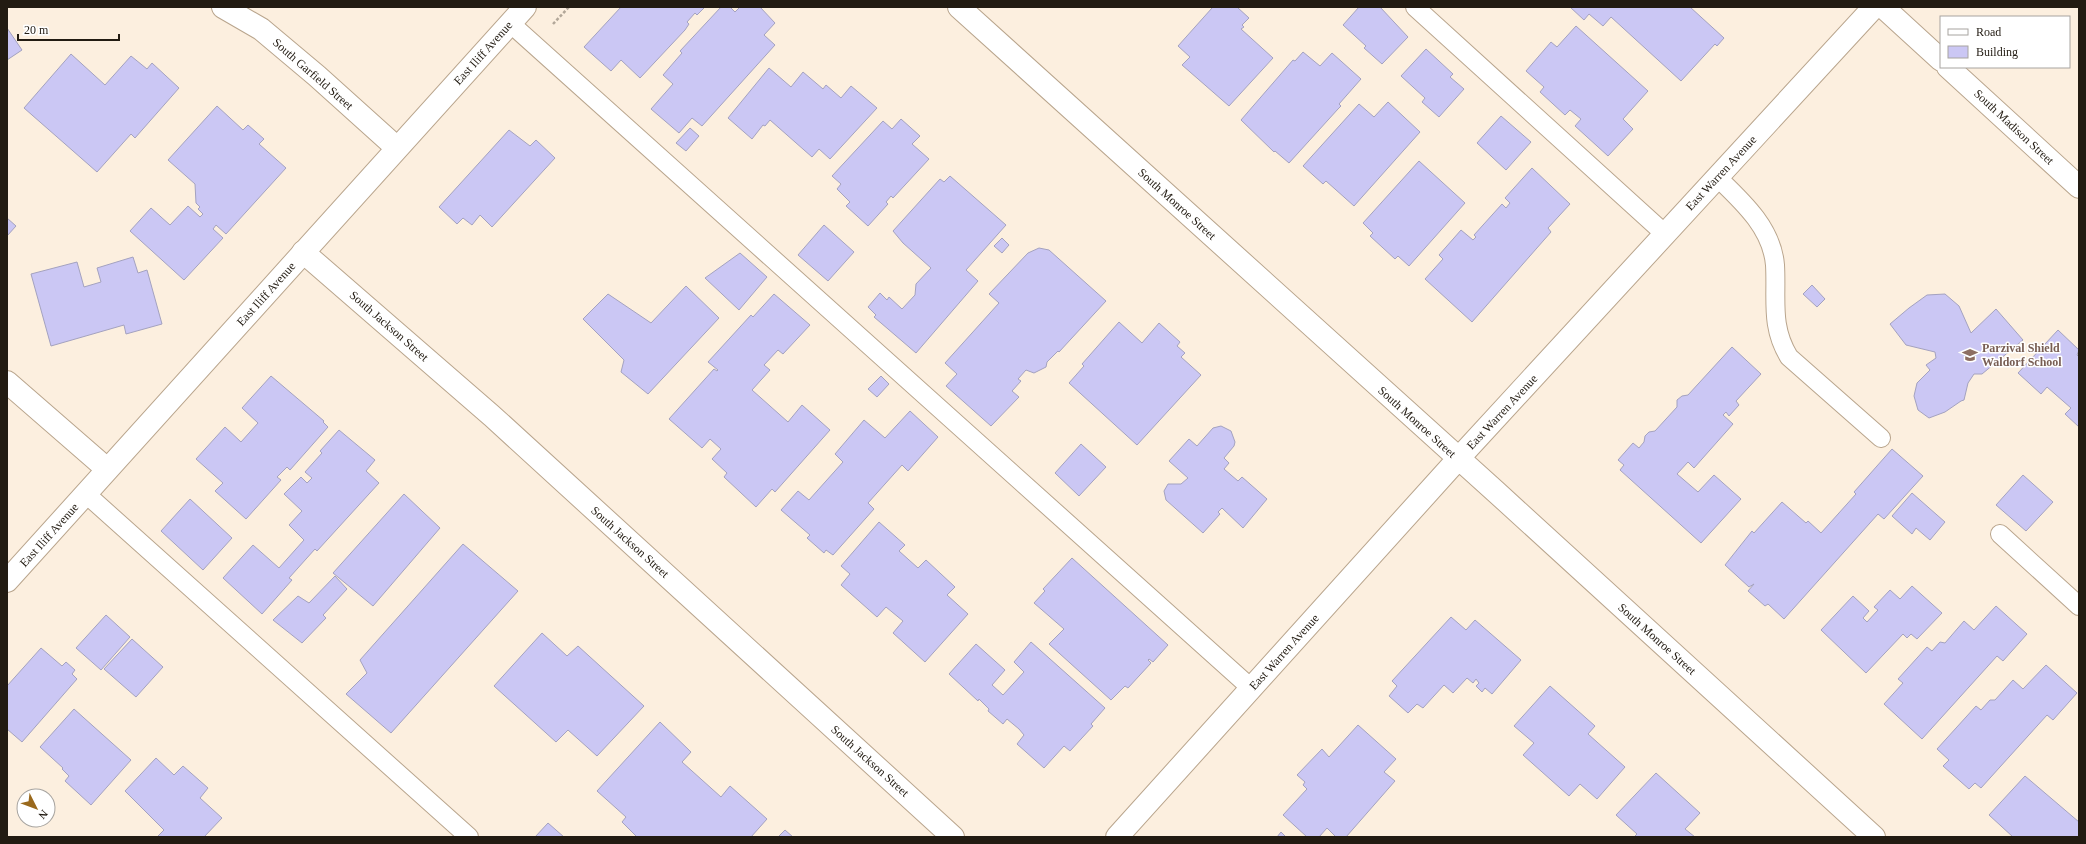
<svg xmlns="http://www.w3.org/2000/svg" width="2086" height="844" viewBox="0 0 2086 844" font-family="Georgia,serif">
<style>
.building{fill:#cbc7f4;stroke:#a4a2bf}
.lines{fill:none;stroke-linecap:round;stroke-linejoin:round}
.lane-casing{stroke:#b9a58d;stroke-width:20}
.street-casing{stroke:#b9a58d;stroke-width:24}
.secondary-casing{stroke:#b9a58d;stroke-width:24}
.path{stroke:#b2a799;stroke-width:2.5;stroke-dasharray:3 2;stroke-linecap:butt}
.lane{stroke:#fff;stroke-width:18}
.street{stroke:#fff;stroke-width:22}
.secondary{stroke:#fff;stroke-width:22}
.labels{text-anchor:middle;stroke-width:3;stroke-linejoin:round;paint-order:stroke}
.street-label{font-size:12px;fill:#221b12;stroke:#fff}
.education-label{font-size:12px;font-weight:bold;fill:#785e54;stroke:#fff;text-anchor:start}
</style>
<rect width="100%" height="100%" fill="#fcefdf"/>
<path class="building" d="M621,7h84l-8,8 -2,-2 -8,9 2,2 -4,6 -45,48 -19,-18 -10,11 -27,-24z
M721,7h9l5,5 5,-5h20l15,16 -11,12 11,10 -73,81 -10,-8 -13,15 -28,-24 22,-25 -10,-9 19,-22 -2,-2z
M1210,7h27l12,11 -7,7 2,2 -3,2 32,29 -44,48 -47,-41 8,-8 -12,-11 34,-38z
M1359,7h21l28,30 -26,27 -18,-16 2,-2 -23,-21z
M1570,7h120l34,31 -7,8 -2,-2 -34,37 -70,-64 -8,9 -14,-12 -5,6z
M1576,26l72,65 -25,28 10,10 -25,27 -33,-30 6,-7 -11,-9 -5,5 -25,-23 4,-5 -18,-16 25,-29 6,5z
M7,28l15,22 -15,10z
M1426,49l27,25 -3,3 14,12 -25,28 -17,-15 3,-4 -24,-22z
M1303,52l17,14 12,-13 29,26 -22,25 2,2 -3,3 -49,54 -14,-12 -1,1 -33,-32 52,-60 2,1z
M71,54l34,31 26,-29 16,13 5,-6 27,25 -44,50 -4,-4 -34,38 -73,-64z
M769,68l22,19 12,-15 20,17 3,-4 15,13 10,-12 26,22 -47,51 -11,-10 -7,8 -42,-37 -5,6 -2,-1 -11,14 -24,-21z
M1388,102l32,30 -66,74 -28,-25 -3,3 -20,-18 56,-62 15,13z
M217,106l26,24 5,-5 16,14 -5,5 27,24 -60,66 -10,-9 -3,4 10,9 -39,42 -54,-49 21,-23 19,17 18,-19 12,11 3,-3 -5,-5 2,-2 -4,-4 -1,-19 -27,-24z
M1501,116l30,26 -25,28 -29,-27z
M901,119l19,17 -8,8 17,15 -36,39 -2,-2 -5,6 2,2 -20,22 -22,-20 4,-4 -13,-13 4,-5 -9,-8 51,-55 9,8z
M690,128l9,8 -13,15 -10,-8z
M509,130l21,16 6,-6 19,18 -63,69 -12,-12 -8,10 -9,-7 -6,6 -18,-17z
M1419,161l46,42 -56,63 -11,-10 -3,3 -25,-23 3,-3 -10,-10z
M1532,168l38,36 -22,24 3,4 -79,90 -47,-43 18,-20 -4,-4 22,-25 12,10 3,-3 -2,-2 28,-31 4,4 4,-5 -5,-5z
M950,176l56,49 -40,45 12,11 -62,72 -42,-36 2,-2 -8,-8 12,-14 7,7 2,-3 13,12 13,-14 1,-11 15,-16 -28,-25 -10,-12 47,-52 4,3z
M7,218l9,8 -9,10z
M824,225l30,27 -26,29 -30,-26z
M1002,238l7,7 -7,8 -8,-7z
M1039,248l10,2 57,51 -47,51 -1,-1 -11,11 -1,5 -12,6 -8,-3 -8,9 3,2 -9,10 7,6 -28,29 -45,-40 11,-12 -12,-11 54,-60 -10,-9 39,-41z
M740,253l27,24 -28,33 -34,-32z
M133,257l5,16 9,-3 15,54 -36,10 -2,-9 -73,21 -20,-72 46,-12 7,25 17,-5 -4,-14z
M1812,285l13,14 -8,8 -14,-13z
M686,286l33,32 -71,76 -27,-22 3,-12 -41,-41 25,-25 43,29z
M774,294l36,31 -27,29 -5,-4 -14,15 6,5 -18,20 36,32 14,-17 28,25 -55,62 -3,-3 -16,18 -32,-30 3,-4 -15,-14 9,-10 -11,-10 -8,9 -33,-29 45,-50 3,2 1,-1 -10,-8 43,-47 2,2z
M1945,294l14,12 12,27 25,-24 27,31 -41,34h-8l-6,9 -4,17 -3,1 -16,11 -16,6 -11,-8 -4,-14 3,-13 13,-13 -4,-5 10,-7 -1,-6 -29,-7 -16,-21 19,-16 18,-13z
M1119,322l23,21 17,-20 21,19 -3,4 8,7 -4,4 20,18 -64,70 -68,-62 15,-17 -2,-2z
M2058,330l21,20 -2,5 2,2v70l-14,-13 6,-6 -24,-21 -6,7 -23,-21z
M1732,347l29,27 -25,27 3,4 -10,11 -3,-4 -3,3 10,9 -39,44 -6,-6 -11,12 21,18 16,-17 27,24 -40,44 -81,-73 4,-5 -6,-5 15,-17 6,5 5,-6 1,-6 4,-4 6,-1 22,-24v-7l5,-4 6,-1z
M271,376l53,45 -1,1 5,5 -38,43 -3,-3 -10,10 4,3 -35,39 -31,-28 8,-8 -27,-24 29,-32 16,15 17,-19 -16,-15z
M881,376l8,8 -12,13 -9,-8z
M910,411l28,26 -30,34 -6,-6 -34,38 6,6 -41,46 -7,-5 -2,3 -17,-15 3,-3 -29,-25 17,-19 11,9 34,-38 -8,-8 29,-34 21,18z
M1221,426l10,5 4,11 -1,4 -10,12 5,5 -5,6 14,12 4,-4 25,22 -24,29 -21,-20 -4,4 2,2 -17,19 -37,-33 -2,-9 4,-7h13l7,-6 -19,-17 20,-22 8,7 16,-18z
M339,430l36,30 -9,11 13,12 -62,68 -2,-2 -26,29 3,2 -30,34 -39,-36 30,-33 26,23 25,-28 -15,-15 13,-14 -18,-17 17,-17 6,6 5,-5 -7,-6 17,-19 -2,-2z
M1081,444l25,23 -27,29 -24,-23z
M1892,449l31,27 -39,43 -6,-5 -94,105 -16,-15 -3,2 -17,-15 6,-7 -5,3 -24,-22 27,-34 2,2 28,-31 24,21 2,-2 13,12 35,-39 -2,-2z
M2023,475l30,27 -27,29 -30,-26z
M1912,493l33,29 -15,18 -14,-12 -4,6 -20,-18z
M404,494l36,34 -67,78 -40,-33z
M190,499l42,39 -29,32 -42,-39z
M879,522l26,23 -6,6 19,17 8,-8 29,27 -8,8 21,19 -43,48 -32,-29 10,-12 -17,-14 -9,10 -36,-32 9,-11 -9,-8z
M463,544l55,47 -127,142 -45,-39 21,-21 -7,-13z
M1072,558l96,87 -15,17 -4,-3 -1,1 3,3 -23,25 -3,-2 -14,14 -62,-56 15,-15 -30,-26 11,-12 -2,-2z
M335,576l12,13 -24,26 3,3 -24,25 -29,-23 25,-24 11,7z
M1912,586l30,27 -25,26 -6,-5 -4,4 -4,-4 -37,39 -45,-43 32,-34 16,15 -6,7 4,4 11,-12 -4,-3 16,-17 10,9z
M1996,606l31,28 -24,27 -6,-5 -75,83 -38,-35 19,-21 -5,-4 29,-32 5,4 8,-9 5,1 19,-22 10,9z
M106,615l24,22 -29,33 -25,-22z
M1451,617l15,13 9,-10 46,40 -29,34 -7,-6 -3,4 -6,-6 3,-3 -3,-4 -3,4 -6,-5 -14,15 -9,-8 -21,23 -6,-4 -9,9 -19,-17 8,-10 -5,-5z
M542,633l25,23 11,-10 66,60 -47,50 -29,-26 -12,12 -62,-56z
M132,639l31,28 -27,30 -32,-28z
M1031,642l74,66 -14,16 2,2 -23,25 -6,-5 -20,22 -27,-24 7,-9 -5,-6 -12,-10 -4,5 -15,-13 1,-2 -10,-10 -1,2 -29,-27 27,-30 29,26 -13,15 11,10 21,-23 -10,-10z
M41,648l21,18 4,-4 9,8 -3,4 5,5 -55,63 -15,-13v-43z
M2046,665l31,28 -24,27 -6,-5 -66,73 -6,-5 -6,6 -26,-23 6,-6 -12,-11 39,-43 5,4 9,-10h5l18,-20 10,9z
M1550,686l45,40 -7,8 37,33 -28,32 -17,-15 -11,12 -46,-41 11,-12 -20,-17z
M74,709l57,51 -40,45 -26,-24 4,-5 -7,-7 1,-1 -23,-21z
M660,722l31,30 -9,10 39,35 9,-11 37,33 -16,18h-114l-15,-15 4,-5 -29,-26z
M1358,725l38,34 -12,13 11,9 -49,56h-10l-9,-9 -8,9h-12l-24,-22 24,-26 -4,-4 2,-3 -8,-7 25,-26 7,8z
M156,758l18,17 9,-9 25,22 -8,10 22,20 -18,19h-47l7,-7 -39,-39z
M1656,773l44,40 -15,16 10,8h-61l3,-3 -21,-19z
M2025,776l54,46v15h-66l-24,-22z
M548,823l16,14h-29z
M785,830l8,7h-15z
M1281,832l5,5h-9z"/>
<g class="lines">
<g class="lane-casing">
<path id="lane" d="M1415,7l250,227
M510,23l741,665
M1717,177c25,24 55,51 58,88 2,34 -5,61 14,92l92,81
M85,493l384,344
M2000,534l79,72"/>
</g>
<g class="street-casing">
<path id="street" d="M223,7l38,22 56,47 80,72
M959,7l536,484 379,346
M1883,7l58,53
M1948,67l131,120
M303,252l189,164 461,421
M7,382l100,87
M1117,837l341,-378 416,-452"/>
</g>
<g class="secondary-casing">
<path id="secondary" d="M7,581l518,-574"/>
</g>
<path class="path" d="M553,24l16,-17"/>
<use href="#lane" class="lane"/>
<use href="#street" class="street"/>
<use href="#secondary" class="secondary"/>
</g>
<defs>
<g id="school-bare" transform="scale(1.2)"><path d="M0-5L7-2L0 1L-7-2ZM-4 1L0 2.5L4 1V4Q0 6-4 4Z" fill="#8d6e63" stroke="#fff" stroke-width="2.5" paint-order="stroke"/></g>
</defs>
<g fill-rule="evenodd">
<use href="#school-bare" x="1970" y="355"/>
</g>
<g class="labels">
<g class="street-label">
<text transform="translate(483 53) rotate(-48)" y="4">East Iliff Avenue</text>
<text transform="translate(313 74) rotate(41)" y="4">South Garfield Street</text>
<text transform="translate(2014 127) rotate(43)" y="4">South Madison Street</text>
<text transform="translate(1721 173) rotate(-47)" y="4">East Warren Avenue</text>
<text transform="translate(1177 204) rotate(42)" y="4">South Monroe Street</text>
<text transform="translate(266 294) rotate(-48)" y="4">East Iliff Avenue</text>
<text transform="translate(389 326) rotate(41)" y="4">South Jackson Street</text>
<text transform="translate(1502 412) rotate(-47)" y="4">East Warren Avenue</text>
<text transform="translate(1417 422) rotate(42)" y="4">South Monroe Street</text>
<text transform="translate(49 535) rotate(-48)" y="4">East Iliff Avenue</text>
<text transform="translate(630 542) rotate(42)" y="4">South Jackson Street</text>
<text transform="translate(1657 639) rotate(42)" y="4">South Monroe Street</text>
<text transform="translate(1284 652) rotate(-48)" y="4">East Warren Avenue</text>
<text transform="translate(870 761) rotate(42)" y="4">South Jackson Street</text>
</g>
<g class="education-label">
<text x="1982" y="352">Parzival Shield<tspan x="1982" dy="14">Waldorf School</tspan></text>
</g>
</g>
<rect width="2086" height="844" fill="none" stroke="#221b12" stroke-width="16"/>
<rect x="1940" y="16" width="130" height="52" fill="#ffffff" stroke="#a7a4a0"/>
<rect x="1948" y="29" width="20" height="6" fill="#ffffff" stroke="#a7a4a0"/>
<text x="1976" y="36" font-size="12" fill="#221b12">Road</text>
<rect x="1948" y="46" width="20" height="12" fill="#cbc7f4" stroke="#a7a4a0"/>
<text x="1976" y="56" font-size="12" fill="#221b12">Building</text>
<g transform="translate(36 808) rotate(132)"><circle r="19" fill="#ffffff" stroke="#a7a4a0"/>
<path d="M0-3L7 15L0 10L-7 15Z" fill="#9a691c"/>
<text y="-6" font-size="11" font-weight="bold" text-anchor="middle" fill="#221b12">N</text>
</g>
<path d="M18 34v6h101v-6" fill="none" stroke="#221b12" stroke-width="2"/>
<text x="24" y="34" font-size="12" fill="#221b12" stroke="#ffffff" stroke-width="3" paint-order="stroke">20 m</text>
</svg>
